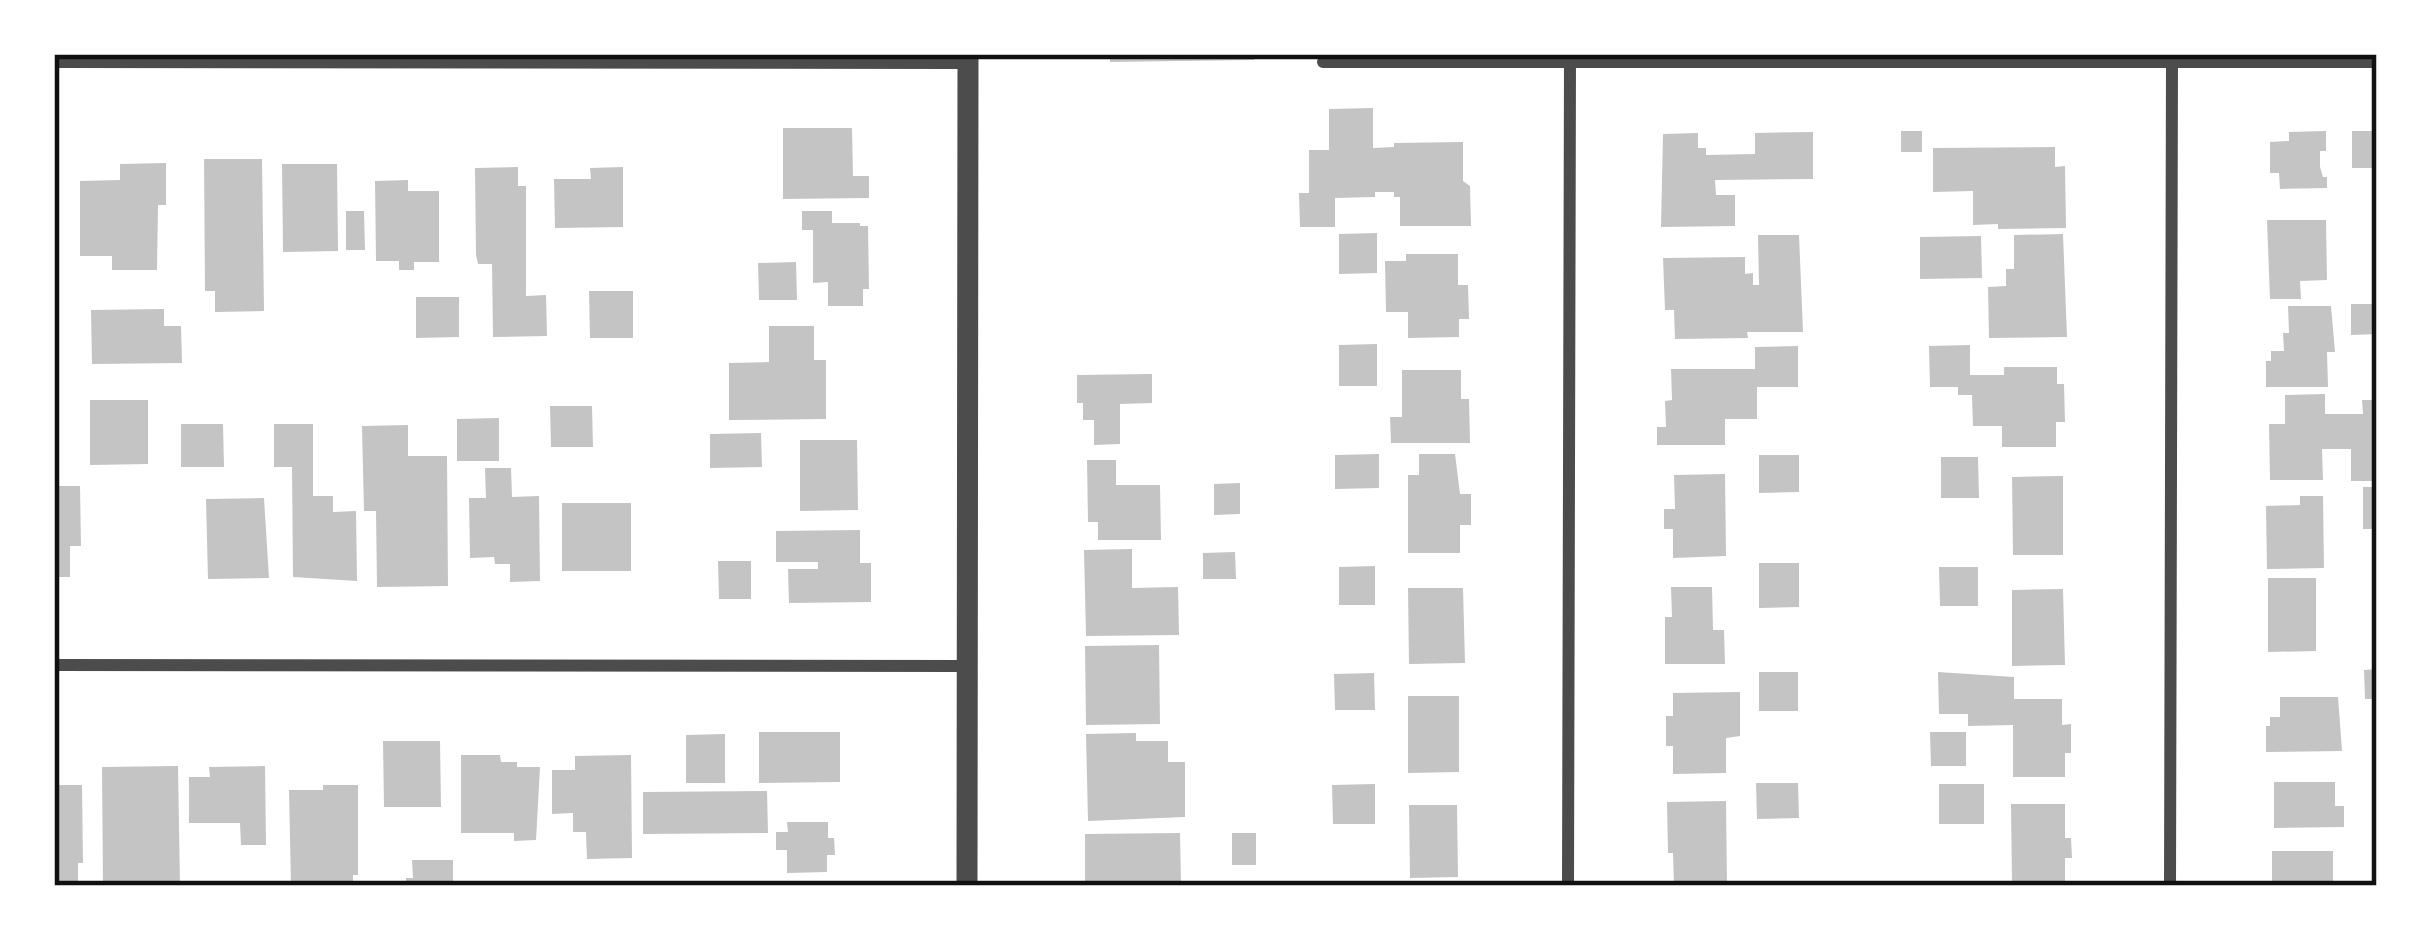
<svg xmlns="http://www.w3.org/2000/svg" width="2431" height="940" viewBox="0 0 2431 940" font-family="Montserrat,sans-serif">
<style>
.building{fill:#c4c4c4}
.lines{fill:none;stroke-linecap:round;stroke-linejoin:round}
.minor{stroke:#4c4c4c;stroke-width:12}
.tertiary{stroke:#4c4c4c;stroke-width:21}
.neatline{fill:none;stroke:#111;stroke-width:4.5}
</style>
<rect width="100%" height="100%" fill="#fff"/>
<path class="building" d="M1110,54h144v6l-144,2z
M1373,108v40l21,-1v-4l69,-1v39l7,5 1,40h-71v-29h-6v-5h-19v5l-40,1v29h-35l-1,-34h10v-43h20v-41z
M783,128h69l1,48h16v22l-86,1z
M1901,131h21v21h-21z
M2326,131v20h-6v16l3,10h4v11l-47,1 -1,-16h-9v-31l19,-1v-9z
M2352,131h25v37h-25z
M1813,132v47l-98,1 1,15h19v31l-74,1 2,-93 35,-1v15h8v7l49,-1v-21z
M2055,147v20l10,-1 1,62 -68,1v-5l-25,1v-34l-40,1v-44z
M204,159h58l2,152 -49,1v-21h-10z
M166,163v42h-8l-1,65h-45v-14h-32v-75l40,-1v-16z
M282,164h55l1,87 -55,1z
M518,167v19h8v110l20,-1 1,41 -54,1 -1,-73h-14l-2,-9 -1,-87z
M623,167v60l-68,1 -1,-49h37l-1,-11z
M408,180v11h31v71h-25v8h-15v-9h-23l-1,-80z
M346,211h18l1,39h-19z
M802,211h30v12h28v3h8l1,63h-6v17h-35v-24l-15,1v-53h-11z
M2267,220h59l1,60 -27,1 1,18h-31z
M1377,233v40l-38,1v-40z
M2063,234l4,103 -78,1 -1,-51 18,-1v-17h8v-34z
M1758,235h41l4,97h-56l1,6 -73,1 -1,-29h-9l-2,-52 82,-1v17l8,-1v12h6z
M1981,236l1,42 -62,1v-42z
M1406,254h52v31h10l1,34h-10v18l-51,1v-26h-22l-1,-51h21z
M796,262l1,38h-38l-1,-37z
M589,291h44v47h-43z
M416,297h43v40l-43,1z
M2351,304h26v30l-26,1z
M2288,306h43l4,46h-8l1,35h-62v-26h5v-10h13l-1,-18h6z
M164,309v17h17l1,37 -90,1 -1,-54z
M769,326h45v34h12v59l-97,1v-57l40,-1z
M1377,344v42h-38v-41z
M1970,345v30h34v-8h53v17h7l1,38h-9v25h-54v-21h-29l-1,-31h-14v-8h-28l-1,-41z
M1798,346v41h-41v32h-32v26h-68v-18h9l-1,-26 7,-1 -1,-31h84v-22z
M1402,370h59v29h8l1,44h-79l-1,-26h12z
M1152,374v29l-32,1v40l-26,1v-25h-11v-17h-6v-28z
M2325,394v20h38l-1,-14h15v81h-26v-32h-29l1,31h-53l-1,-56h16v-29z
M90,400h58v64l-58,1z
M550,406h42l1,41h-42z
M499,418v43h-42v-42z
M181,424h42l1,43h-43z
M274,424h39v72h20v16l23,-1 1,70 -64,-4 -1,-110h-18z
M408,425v31h39l1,130 -71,1 -1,-76h-12l-2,-85z
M761,433l1,34 -52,1v-34z
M800,440h57l1,70 -58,1z
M1379,454v34l-44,1v-34z
M1419,454h36l5,40h11v31h-11v28h-52v-78h11z
M1759,455h40v37l-40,1z
M1941,457h37l1,41h-38z
M1087,460h29v25h44l1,55h-63v-18h-10z
M485,468h26l1,29 27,-1 1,85 -30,1v-18h-15l-1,-7 -24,1 -1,-60h17z
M1725,474l1,82 -53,2v-29h-9v-20h11l-1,-34z
M2063,476v79h-50l-1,-78z
M1240,483v31l-26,1v-31z
M54,486h26l1,60h-11v31h-16z
M2363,487h14v42h-14z
M2300,496h23l1,72 -57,1 -1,-63 34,-1z
M264,498l5,80 -61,1 -2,-80z
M562,503h69v68h-69z
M860,530v33h11v39l-82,1 -1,-34h30v-7h-42v-31z
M1132,549v39l46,-1 1,48 -93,1 -2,-86z
M1235,552l1,27h-33v-26z
M718,561h33v38h-32z
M1759,563h40v44l-40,1z
M1375,566v39h-36v-38z
M1939,567h39v39h-38z
M2268,578h48v73l-48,1z
M1671,587h41l1,43h11l1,34h-60v-47h7z
M1408,588h55l2,75 -56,1z
M2063,589l2,76 -53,1v-76z
M1159,645l1,79 -74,1 -1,-79z
M2377,669v30h-12l-1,-29z
M1759,672h39v39h-39z
M1938,672l76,5v22h48v26l9,-1v29h-6v24h-52v-52l-45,1v-12h-29z
M1374,673l1,37h-40l-1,-36z
M1740,692v44l-14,2v35l-53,1v-28h-7v-30h7v-23z
M1408,696h51v76l-51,1z
M2280,697h58l4,54 -76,1v-26h4v-9h10z
M759,732h81v50l-81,1z
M1930,732h36v34h-35z
M1136,733v8h32v21h17v55l-97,4 -2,-87z
M725,734v49h-39v-48z
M383,741h57l1,66h-57z
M461,755h39l1,7h16v5h23l-4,73 -22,1v-8h-53z
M631,755l1,103 -45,1 -1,-27h-13v-19l-21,1v-44h23v-14z
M178,766l2,120h-77l-1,-119z
M265,766l1,79h-25l-1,-22h-51v-46h21l-1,-10z
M2274,782h61v24h9v21l-70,1z
M1756,783h42l1,35 -42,1z
M1375,784v40h-42l-1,-39z
M1939,784h45v40h-45z
M54,785h28l1,78h-5v18h-24z
M323,785h35v90h-5v11h-62l-2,-96h34z
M767,791l1,42 -125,1v-42z
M1726,801l1,84h-53l-1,-32h-5l-1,-51z
M2011,804h54v34h6l1,20h-7v25h-53z
M1409,805h48l1,72 -48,1z
M787,822h41v16h6l1,17h-8v17l-40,1v-23h-11v-18h12z
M1180,833l1,52 -96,1v-52z
M1232,833h24v32h-24z
M2272,851h61v35h-61z
M412,860h41v26h-47v-8h7z"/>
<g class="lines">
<path class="minor" d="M54,62l914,1
M1323,62h1054
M54,665l913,1
M1568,886l2,-831
M2170,886l2,-831"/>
<path class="tertiary" d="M967,886l1,-832"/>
</g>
<rect width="2431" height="940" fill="none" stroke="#ffffff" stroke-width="114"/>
<rect x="57" y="57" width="2317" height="826" class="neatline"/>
</svg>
